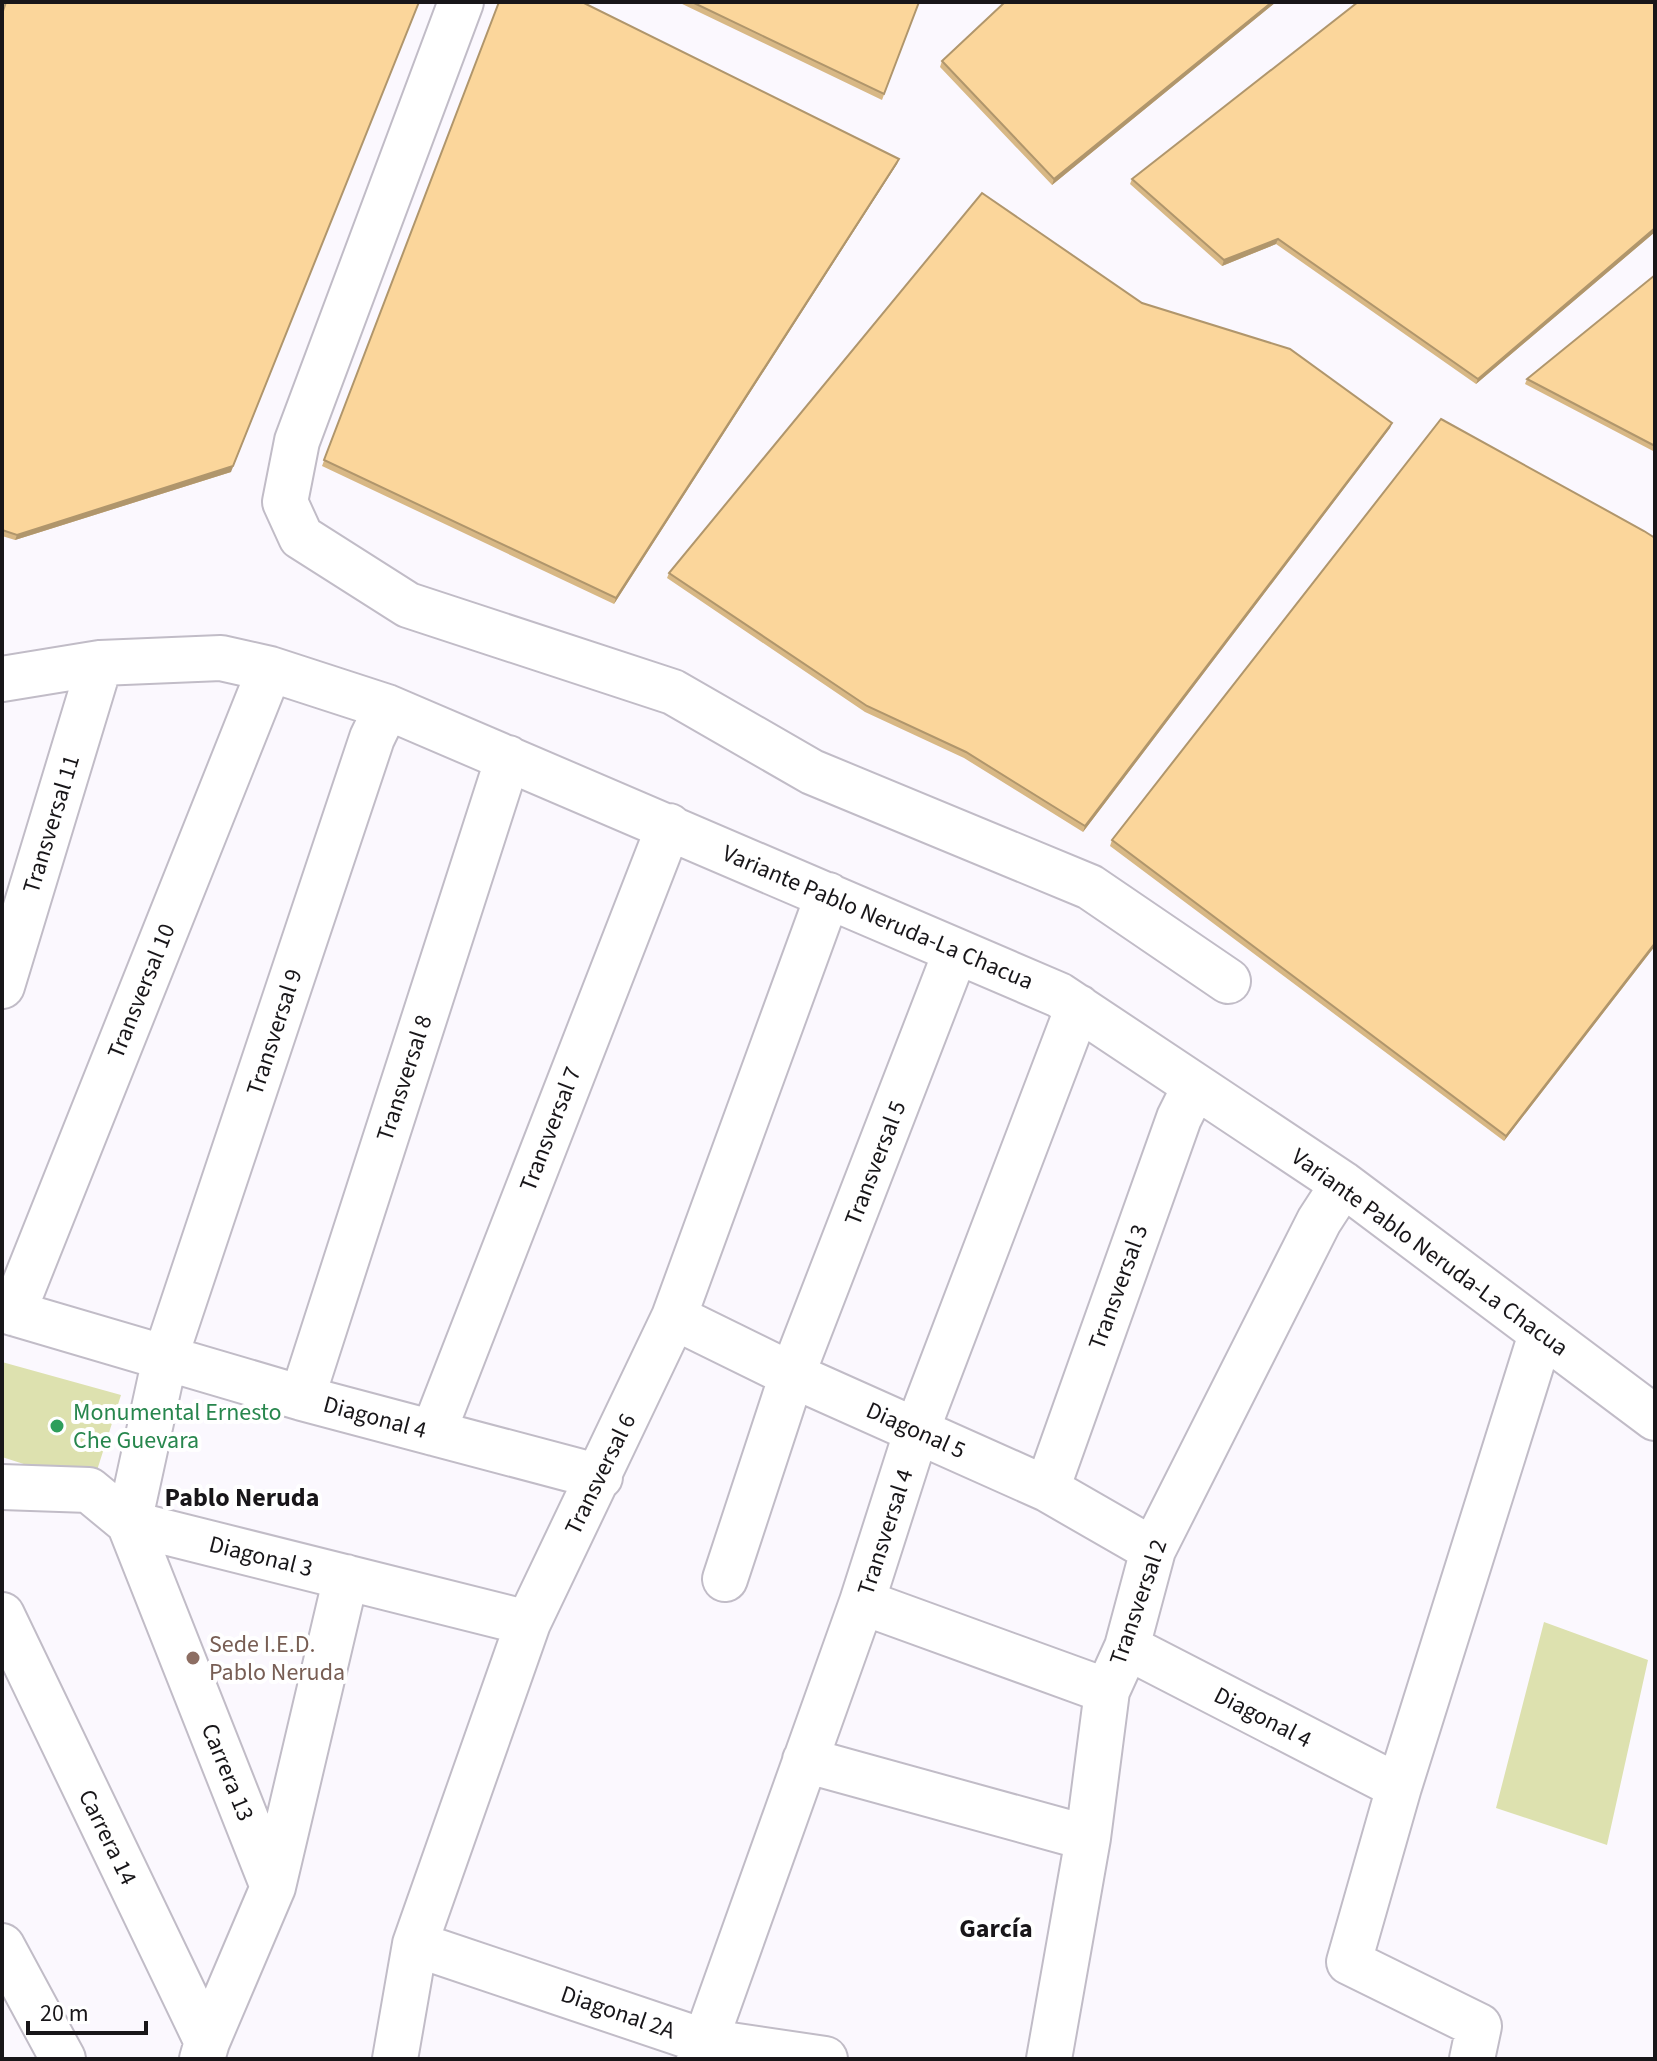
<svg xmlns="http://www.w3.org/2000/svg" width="1657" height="2061" viewBox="0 0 1657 2061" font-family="'Source Sans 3',sans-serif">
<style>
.green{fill:#dde1af}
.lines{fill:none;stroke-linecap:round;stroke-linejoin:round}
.minor-casing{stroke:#c1bcc7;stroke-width:48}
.minor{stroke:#fff;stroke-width:44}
.wall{fill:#d8b885}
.shaded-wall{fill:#b0966c}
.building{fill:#fbd69b;stroke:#b0966c;stroke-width:2}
.leisure-dot{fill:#2e9e5b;stroke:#fff;stroke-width:3}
.education-dot{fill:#8d6e63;stroke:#fff;stroke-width:3}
.labels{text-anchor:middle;stroke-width:8;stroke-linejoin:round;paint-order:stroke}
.street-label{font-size:24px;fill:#181619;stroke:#fff}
.leisure-label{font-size:24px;fill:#27864d;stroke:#fff;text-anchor:start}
.education-label{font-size:24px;fill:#785e54;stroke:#fff;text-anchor:start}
.neighbourhood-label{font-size:26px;font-weight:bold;fill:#181619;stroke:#fff}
</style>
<rect width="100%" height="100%" fill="#fbf8fe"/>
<path class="green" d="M2,1362l119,33 -29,91 -90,-29z
M1544,1622l104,38 -41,185 -111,-37z"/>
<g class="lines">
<g class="minor-casing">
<path id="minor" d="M461,2l-164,439 -12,61 16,35 107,68 265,87 139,80 278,115 138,94
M2,679l98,-16 121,-5 49,11 117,38 672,288 284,189 312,234
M2,986l98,-323
M13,1313l257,-644
M13,1313l289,85 298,79
M674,1317l118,58 255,114 106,61
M302,1398l206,-640
M433,1433l236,-607
M2,1487l87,3 40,33 399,100
M1047,1489l132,-371 16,-32
M725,1579l67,-204 164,-424
M862,1602l245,89
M2,1615l205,427 -5,17
M1127,1647l272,140
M805,1760l283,78
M273,1887l-144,-364 36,-165 207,-620 15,-31
M415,1944l288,97 122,18
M2,1946l61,113
M207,2042l66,-155 73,-310
M395,2059l20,-115 113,-321 146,-306 154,-422
M699,2059l163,-457 55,-172 161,-423
M1049,2059l39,-221 19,-147 20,-44 26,-97 166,-329 24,-37
M1472,2059l7,-33 -130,-64 50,-175 142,-453"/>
</g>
<use href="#minor" class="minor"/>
</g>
<path class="wall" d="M499,2l400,157 -2,5 -283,440 -292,-138z
M678,2h241l-37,98z
M1005,2h271l-224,183 -112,-118 2,-6z
M1655,2v230l-179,152 -200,-140 -54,22 -92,-82 2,-5z
M2,14l229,458 -216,68 -13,-4z
M1655,275v177l-130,-68 2,-5z
M1142,303l250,120 -2,5 -307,404 -119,-74 -99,-46 -198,-134 2,-5z
M1112,840l543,106 -151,195 -394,-295z"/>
<path class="shaded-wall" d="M419,2l-188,470 -216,68 2,-5z
M1272,2h4l-224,183 2,-6z
M899,159l-2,5 -283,440 2,-6z
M1655,228v4l-179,152 2,-5z
M1278,239l-2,5 -54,22 2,-6z
M1392,423l-2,5 -307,404 2,-6z
M1655,943v3l-151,195 2,-5z"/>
<path class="building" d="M6,2h413l-186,464 -216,69 -15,-5v-516z
M499,2h83l317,157 -283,439 -292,-138z
M692,2h227l-35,92z
M1005,2h267l-218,177 -112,-118z
M1358,2h297v226l-177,151 -200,-140 -54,21 -92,-81z
M982,193l160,110 148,46 102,74 -307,403 -119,-74 -99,-46 -198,-133z
M1655,275v171l-128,-67z
M1441,419l203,112 11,7v405l-149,193 -394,-296z"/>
<circle class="leisure-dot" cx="57" cy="1426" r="8"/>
<circle class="education-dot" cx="193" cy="1658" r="8"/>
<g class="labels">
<g class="street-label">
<text transform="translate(51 824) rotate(-73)" y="8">Transversal 11</text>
<text transform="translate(878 917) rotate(23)" y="8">Variante Pablo Neruda-La Chacua</text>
<text transform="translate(141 991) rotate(-68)" y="8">Transversal 10</text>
<text transform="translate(274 1032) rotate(-72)" y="8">Transversal 9</text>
<text transform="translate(404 1078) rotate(-72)" y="8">Transversal 8</text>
<text transform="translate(550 1129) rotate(-69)" y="8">Transversal 7</text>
<text transform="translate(875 1163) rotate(-69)" y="8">Transversal 5</text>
<text transform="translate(1430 1252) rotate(36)" y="8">Variante Pablo Neruda-La Chacua</text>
<text transform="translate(1118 1287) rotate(-70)" y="8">Transversal 3</text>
<text transform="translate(375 1417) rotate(15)" y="8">Diagonal 4</text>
<text transform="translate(916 1430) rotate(24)" y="8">Diagonal 5</text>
<text transform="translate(600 1474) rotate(-64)" y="8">Transversal 6</text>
<text transform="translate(885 1532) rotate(-72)" y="8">Transversal 4</text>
<text transform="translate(261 1556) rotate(14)" y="8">Diagonal 3</text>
<text transform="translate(1138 1602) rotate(-71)" y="8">Transversal 2</text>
<text transform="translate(1263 1717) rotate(27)" y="8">Diagonal 4</text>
<text transform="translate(228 1772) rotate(68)" y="8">Carrera 13</text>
<text transform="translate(108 1837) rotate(64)" y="8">Carrera 14</text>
<text transform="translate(618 2012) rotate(19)" y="8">Diagonal 2A</text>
</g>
<g class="leisure-label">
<text x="73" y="1420">Monumental Ernesto<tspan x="73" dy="28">Che Guevara</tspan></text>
</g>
<g class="education-label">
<text x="209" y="1652">Sede I.E.D.<tspan x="209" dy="28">Pablo Neruda</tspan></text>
</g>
<g class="neighbourhood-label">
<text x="242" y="1506">Pablo Neruda</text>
<text x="996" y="1937">García</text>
</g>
</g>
<rect width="1657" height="2061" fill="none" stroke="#181619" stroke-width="8"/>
<path d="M28 2021v12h118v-12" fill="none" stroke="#181619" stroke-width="4"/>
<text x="40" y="2021" font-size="24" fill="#181619" stroke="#ffffff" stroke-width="6" paint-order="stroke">20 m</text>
</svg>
